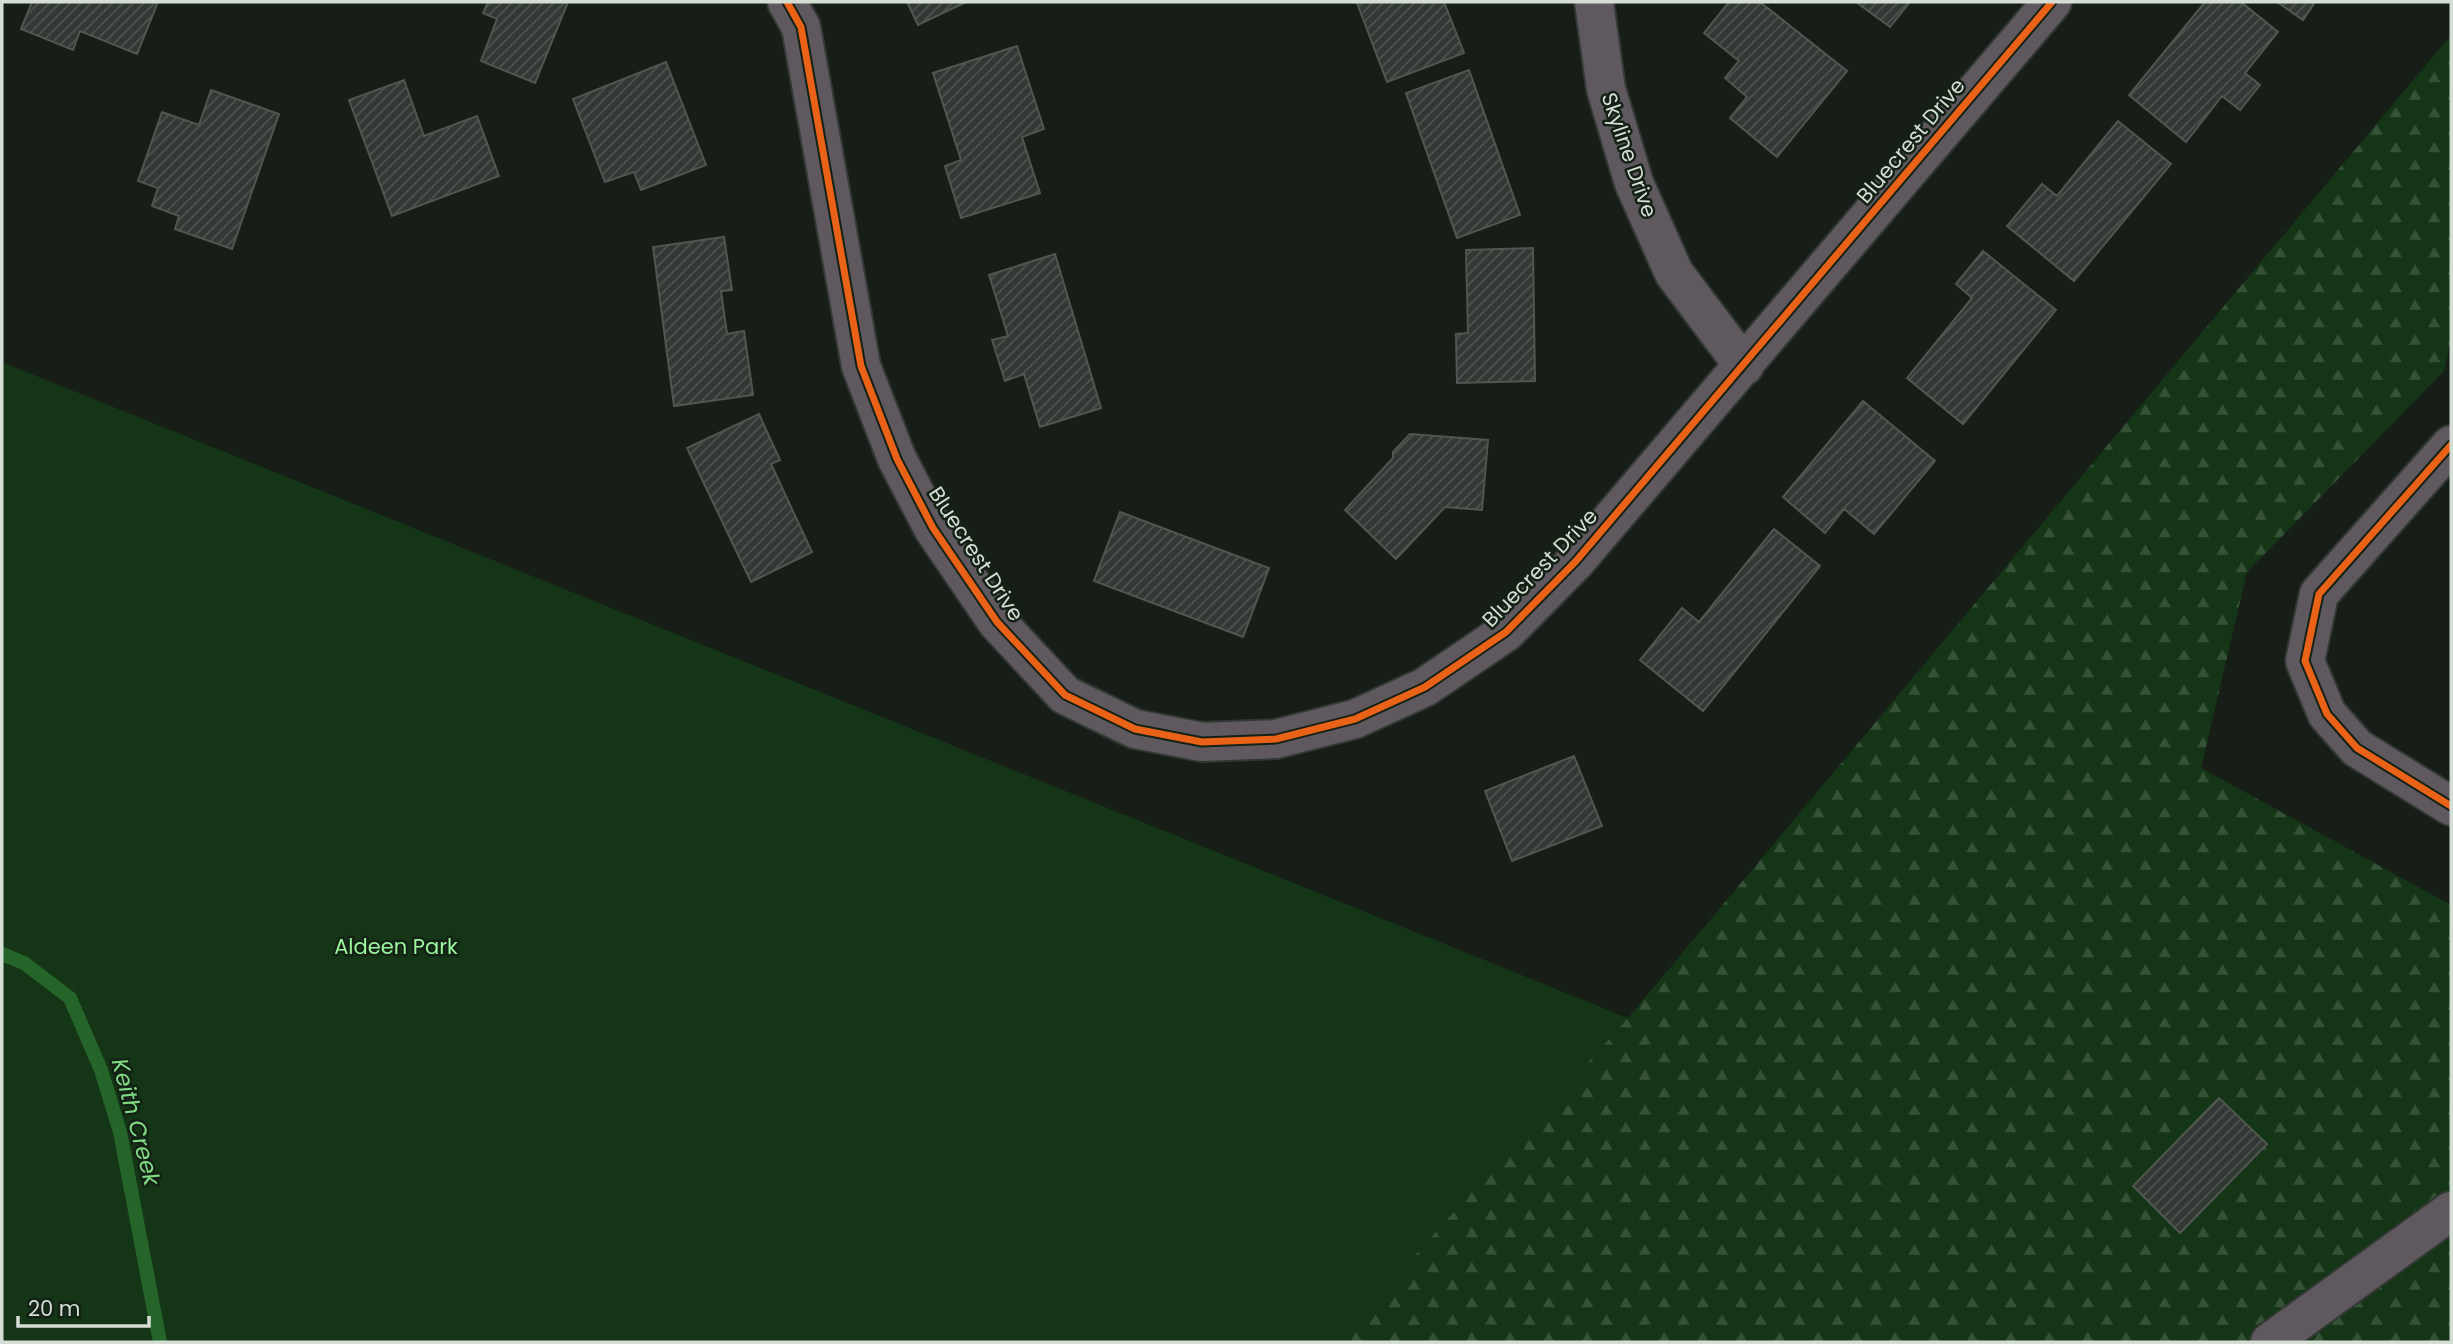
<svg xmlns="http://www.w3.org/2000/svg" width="2453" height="1344" viewBox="0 0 2453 1344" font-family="Poppins,sans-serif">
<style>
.forest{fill:url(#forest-firs)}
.park{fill:#143516}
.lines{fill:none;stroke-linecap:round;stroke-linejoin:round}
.stream{stroke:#25652a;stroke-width:14}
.building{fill:url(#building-hatch);stroke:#505650;stroke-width:2}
.minor-casing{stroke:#323833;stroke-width:42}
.minor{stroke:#5f595f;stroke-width:38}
.cycleway-casing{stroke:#142115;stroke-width:11}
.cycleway{stroke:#ea6118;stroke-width:7}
.labels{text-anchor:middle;stroke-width:5;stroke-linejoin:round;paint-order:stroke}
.street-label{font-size:21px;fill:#d5ded5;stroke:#142115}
.park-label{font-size:21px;fill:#9af69d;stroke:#142115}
.water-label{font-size:23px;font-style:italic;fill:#80db83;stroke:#142115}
</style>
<defs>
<pattern id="forest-firs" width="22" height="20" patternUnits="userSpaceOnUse" patternTransform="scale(1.75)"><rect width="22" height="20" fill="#143516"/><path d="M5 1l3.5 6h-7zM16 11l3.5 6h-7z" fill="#355237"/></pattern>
<pattern id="building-hatch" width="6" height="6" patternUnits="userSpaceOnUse" patternTransform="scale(1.75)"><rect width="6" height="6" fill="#323833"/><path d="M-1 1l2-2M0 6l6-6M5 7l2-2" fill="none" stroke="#4f5450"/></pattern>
</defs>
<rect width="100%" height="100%" fill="#171e18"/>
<path class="forest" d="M2451,35v305l-7,31 -197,201 -46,196 250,137v437h-1586l522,-243 241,-81z"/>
<path class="park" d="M2,362l1626,656 -291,324h-1335z"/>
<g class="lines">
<path class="stream" d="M2,954l22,9 46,35 31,72 19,62 40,210"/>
</g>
<path class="building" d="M32,2h126l-21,52 -57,-23 -7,19 -52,-21z
M488,2h80l-33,81 -54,-22 16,-42 -14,-6z
M907,2h59l-48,23z
M1353,2h91l20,51 -77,29 -30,-79z
M1729,2h31l87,69 -70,86 -47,-39 17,-21 -22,-19 14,-17 -35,-28z
M1856,2h54l-20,25z
M2205,2h36l37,30 -33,41 15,12 -20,25 -18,-14 -36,46 -57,-47z
M2277,2h38l-12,18z
M1017,46l27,83 -22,8 18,56 -79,25 -16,-52 16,-6 -28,-87z
M666,62l40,103 -65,25 -7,-18 -29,10 -32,-83z
M1469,70l51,145 -63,23 -51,-145z
M404,80l20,56 53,-20 22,60 -107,40 -43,-116z
M211,90l68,24 -47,135 -57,-20 4,-13 -27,-10 6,-18 -20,-7 24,-69 37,13z
M2118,121l53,43 -97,117 -67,-55 35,-42 15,12z
M724,237l8,53 -11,1 6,43 17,-3 9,64 -79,11 -21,-159z
M1533,248l2,133 -78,2 -1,-49 12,-1 -2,-83z
M1983,251l73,59 -93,114 -56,-46 65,-80 -16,-14z
M1055,254l46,154 -61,19 -16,-53 -19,7 -13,-41 16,-4 -19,-61z
M1863,401l72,60 -61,73 -30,-25 -19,24 -42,-36z
M759,414l21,46 -9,4 41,88 -61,30 -64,-134z
M1410,434l78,6 -6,70 -37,-3 -49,52 -51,-49 48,-52v-6z
M1120,512l149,56 -26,69 -149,-56z
M1774,529l46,37 -117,145 -63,-51 42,-52 17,14z
M1574,756l28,70 -90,35 -27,-70z
M2219,1098l48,46 -87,89 -47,-47z"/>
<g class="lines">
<g class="minor-casing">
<path id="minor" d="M787,2l14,25 60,339 36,93 36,69 64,94 68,73 70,34 67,13 74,-3 79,-20 70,-32 81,-55 70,-71 476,-559
M1594,2l12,87 28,94 40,90 70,93
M2451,445l-132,149 -14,67 22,53 30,34 94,58
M2270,1342l181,-131"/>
</g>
<use href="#minor" class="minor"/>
<g class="cycleway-casing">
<path id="cycleway" d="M787,2l14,25 60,339 36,93 36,69 64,94 68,73 70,34 67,13 74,-3 79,-20 70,-32 81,-55 70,-71 476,-559
M2451,445l-132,149 -14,67 22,53 30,34 94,58"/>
</g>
<use href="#cycleway" class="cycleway"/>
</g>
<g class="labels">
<g class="street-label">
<text transform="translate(1911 141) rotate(-50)" y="7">Bluecrest Drive</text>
<text transform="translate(1629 155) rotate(71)" y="7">Skyline Drive</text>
<text transform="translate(976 554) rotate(57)" y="7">Bluecrest Drive</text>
<text transform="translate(1540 568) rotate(-46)" y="7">Bluecrest Drive</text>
</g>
<g class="park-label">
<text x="396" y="954">Aldeen Park</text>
</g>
<g class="water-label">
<text transform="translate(136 1122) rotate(75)" y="8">Keith Creek</text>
</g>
</g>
<rect width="2453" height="1344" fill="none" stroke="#d5ded5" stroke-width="7"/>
<path d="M18 1316v10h131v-10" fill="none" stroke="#d5ded5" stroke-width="3.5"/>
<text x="28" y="1316" font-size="21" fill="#d5ded5" stroke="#142115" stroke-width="5" paint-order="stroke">20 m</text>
</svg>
